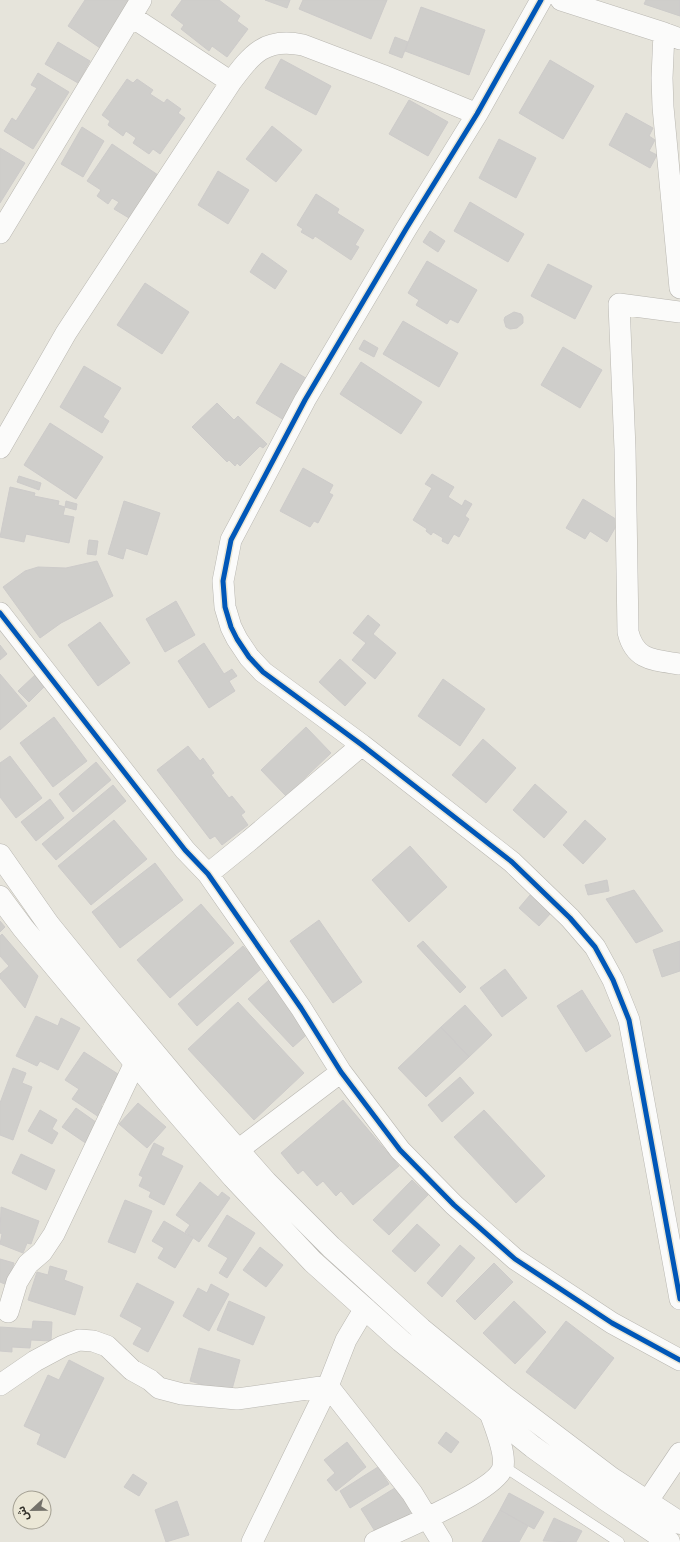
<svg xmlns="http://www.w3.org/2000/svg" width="680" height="1542" viewBox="0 0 680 1542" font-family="'Asap Condensed','Noto Sans Arabic',sans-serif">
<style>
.building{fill:#cfcecb;stroke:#cdcbca}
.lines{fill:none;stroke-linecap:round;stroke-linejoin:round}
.service-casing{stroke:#b9b7b1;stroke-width:11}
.minor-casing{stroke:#b9b7b1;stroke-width:22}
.secondary-casing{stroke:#b9b7b1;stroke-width:23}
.service{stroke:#fbfbfa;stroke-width:10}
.minor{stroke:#fbfbfa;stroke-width:21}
.secondary{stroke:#fbfbfa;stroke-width:22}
.cycleway-casing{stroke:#ebe7d6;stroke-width:8}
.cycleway{stroke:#0057b8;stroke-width:5}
</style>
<rect width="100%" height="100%" fill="#e6e4db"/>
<path class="building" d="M85,0h51l-33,50 -35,-24z
M182,0h37l21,16 -3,5 11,8 -21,28 -15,-11 -3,5 -28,-22 3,-4 -13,-10z
M265,0h25l-3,8z
M303,0h84l-16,39 -72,-30z
M646,0h34v16l-36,-12z
M421,7l64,23 -16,45 -64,-24z
M395,37l13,5 -6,16 -13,-5z
M58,42l32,19 -12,22 -33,-19z
M281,59l50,27 -15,29 -51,-27z
M550,60l44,26 -31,53 -44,-26z
M38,73l31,19 -36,57 -29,-18 8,-13 4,3 21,-33 -6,-3z
M127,79l6,4 4,-4 16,11 -3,4 14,9 3,-4 14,10 -3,4 7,5 -25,36 -7,-5 -4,5 -16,-11 3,-5 -10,-7 -3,5 -15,-11 2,-4 -8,-6z
M409,100l39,22 -20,34 -39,-22z
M626,113l27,15 -4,8 6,4 -6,11 8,4 -7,13 -41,-23z
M272,126l30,24 -26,32 -30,-23z
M82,127l22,14 -21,36 -22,-13z
M499,139l37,19 -20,40 -37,-20z
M112,144l46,31 -29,43 -15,-9 5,-7 -7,-4 -4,6 -11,-8 4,-6 -14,-9z
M0,148l25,15 -25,40z
M218,171l31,19 -21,34 -30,-19z
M316,194l23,15 -2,4 27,17 -9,15 4,2 -8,13 -36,-24 -2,3 -12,-7 2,-3 -6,-4z
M470,202l54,32 -16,28 -54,-31z
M430,231l15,10 -7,11 -15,-10z
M262,253l25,18 -12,18 -25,-17z
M427,261l50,29 -19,33 -8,-4 -3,5 -31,-19 3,-5 -11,-7z
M548,264l44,22 -17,33 -44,-23z
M145,283l44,29 -27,42 -45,-29z
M514,312l7,2 2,3v6l-6,5 -7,1 -4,-2 -2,-7 1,-3z
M403,321l55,32 -19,34 -56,-33z
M364,340l14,8 -4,9 -15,-8z
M563,347l39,23 -22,38 -39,-23z
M361,362l61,40 -21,32 -61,-40z
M281,363l28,17 -25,40 -28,-17z
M84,366l37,22 -18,29 6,4 -7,12 -42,-26z
M217,403l17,17 4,-4 29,28 -4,4 -3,-2 -20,20 -3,-3 -2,3 -6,-6 -2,2 -35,-35z
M50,423l53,34 -27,42 -52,-34z
M303,468l30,17 -4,8 4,2 -15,28 -4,-2 -4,6 -30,-16z
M432,474l22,13 -6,10 14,9 3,-6 7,4 -7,12 4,3 -10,18 -5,-3 -6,10 -6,-3 1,-3 -10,-6 -2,3 -5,-4 1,-2 -14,-9 19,-32 -7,-4z
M19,476l22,7 -2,7 -22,-8z
M10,487l25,6 -1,3 25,5 -1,4 7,2 -2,8 11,2 -5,26 -43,-9 -2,8 -24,-5z
M583,499l36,22 -12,21 -17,-11 -5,8 -19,-11z
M66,501l11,3 -1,6 -11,-3z
M124,501l36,12 -13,42 -21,-7 -3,11 -15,-5z
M89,540l9,1 -2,14 -9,-1z
M97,561l16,35 -52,27 -21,15 -37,-51 22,-16 13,-4 28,1z
M176,601l19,34 -30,17 -19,-33z
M368,615l12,10 -7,9 23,19 -21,26 -23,-19 14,-17 -13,-10z
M100,622l30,41 -32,23 -30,-41z
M204,643l20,31 8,-5 5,7 -8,5 6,10 -26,17 -31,-47z
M0,645l7,9 -7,6z
M340,659l26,24 -21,23 -26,-24z
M0,674l27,32 -27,24z
M35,675l10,11 -16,16 -11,-11z
M443,679l42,30 -25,37 -42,-30z
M54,717l33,44 -34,26 -33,-44z
M306,727l25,26 -45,43 -25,-26z
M483,739l33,29 -30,35 -34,-28z
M188,746l12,15 3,-3 11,15 -3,2 18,23 3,-2 13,16 -4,3 7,10 -26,20 -7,-9 -5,3 -53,-69z
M10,756l32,42 -26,20 -16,-21v-34z
M96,762l15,18 -38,32 -14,-18z
M535,784l32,28 -23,26 -31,-28z
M113,785l13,16 -70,59 -14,-16z
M50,799l14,19 -28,23 -15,-19z
M114,820l33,39 -56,46 -33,-39z
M585,820l21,19 -23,25 -20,-19z
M410,846l37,41 -38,35 -37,-42z
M155,863l28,37 -63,48 -28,-36z
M607,880l2,11 -21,4 -3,-10z
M634,890l29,41 -27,12 -30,-44z
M530,895l21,18 -12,13 -20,-18z
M201,904l33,39 -64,55 -33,-38z
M319,920l43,62 -29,21 -43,-62z
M0,921l5,6 -5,5z
M2,934l36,42 -13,32 -25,-30v-4l9,-8 -9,-10v-20z
M423,941l43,46 -6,6 -43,-47z
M680,941v30l-18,6 -9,-27z
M243,946l19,22 -65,58 -19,-22z
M505,969l22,29 -25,19 -22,-29z
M269,980l44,49 -20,18 -45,-48z
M582,990l29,46 -25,16 -29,-46z
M238,1002l66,71 -50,47 -66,-71z
M465,1005l27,30 -23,22 -28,-30z
M36,1016l22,10 3,-8 19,10 -22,42 -18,-9 -3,5 -21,-10z
M441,1027l28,30 -43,40 -28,-29z
M84,1052l37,24 -20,30 6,4 -5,9 -30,-20 7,-10 -14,-9z
M13,1068l13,5 -4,10 10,4 -19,53 -13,-5v-32z
M460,1077l14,16 -32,29 -14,-17z
M343,1100l56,66 -46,39 -12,-14 -5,5 -13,-15 -6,5 -14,-16 -5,4 -17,-21z
M138,1103l28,24 -19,21 -28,-24z
M76,1108l24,17 -13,19 -25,-17z
M40,1110l17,10 -5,9 6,4 -6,11 -24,-13z
M484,1110l61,66 -29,27 -62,-66z
M154,1143l10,5 -3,7 22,11 -19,39 -15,-8 2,-5 -12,-6 4,-9 -4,-2z
M21,1154l34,16 -9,20 -34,-17z
M412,1180l16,15 -39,40 -16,-15z
M200,1182l18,15 4,-5 8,6 -31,44 -14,-10 5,-7 -14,-10z
M125,1200l27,11 -17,42 -27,-11z
M1,1207l38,14 -8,23 -4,-1 -4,10 -23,-9 2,-10 -2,-1z
M227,1215l28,18 -28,45 -8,-5 9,-15 -20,-12z
M164,1221l29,17 -18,30 -17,-10 6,-10 -12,-7z
M417,1224l23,21 -25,27 -23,-21z
M460,1245l15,13 -33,39 -15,-14z
M260,1247l23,18 -17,22 -23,-17z
M0,1259l14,4 -7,22 -7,-3z
M494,1263l19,19 -38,38 -19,-19z
M50,1266l17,5 -3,9 19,7 -8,28 -47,-15 9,-28 11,3z
M137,1283l37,19 -26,50 -15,-8 9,-16 -22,-12z
M211,1284l18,10 -20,37 -26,-15 15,-28 9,5z
M229,1301l36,16 -12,28 -36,-15z
M514,1301l32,31 -31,32 -32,-31z
M33,1321l19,1 -1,19 -20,-1 -1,8 -18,-1v5l-12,-1v-24l32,2z
M566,1321l48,37 -39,51 -49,-37z
M199,1348l41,12 -9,33 -41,-12z
M69,1360l35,18 -39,80 -28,-14 4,-10 -17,-8 24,-51 11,5z
M446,1432l13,10 -8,11 -13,-10z
M347,1442l19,25 -30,24 -9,-11 8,-7 -11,-13z
M378,1467l11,17 -39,24 -10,-17z
M133,1474l14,9 -8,13 -15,-9z
M398,1486l17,27 -37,23 -17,-27z
M509,1493l35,19 -10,17 -34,-19z
M177,1501l12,34 -23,7 -11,-32z
M500,1510l28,16 -9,16h-37z
M554,1518l28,13 -6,11 -33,-1z"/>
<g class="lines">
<g class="service-casing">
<path id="service" d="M503,1466l116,76"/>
</g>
<g class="minor-casing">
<path id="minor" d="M541,0l-64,114 -71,115 -101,171 -74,140 -8,41 2,26 6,20 6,12 12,18 14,15 99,73 150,117 58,56 25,29 18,33 16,40 51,279
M561,0l103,33 16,6
M132,17l99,65
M664,33l-2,45 1,29 17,181
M0,233l141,-233
M680,312l-61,-8 6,145 3,183c7,29 26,28 52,32
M0,448l66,-115 165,-251c21,-28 34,-45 72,-37l79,30 95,39
M0,613l185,237 23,24 93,134 40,64 59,78 54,55 61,54 97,64 68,37
M208,874l42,-34 112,-95
M238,1150l103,-78
M8,1312l9,-30 11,-18 14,-12 12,-18 81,-171
M0,1385l35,-24 28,-15 16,-6 14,1 14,5 25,24 18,10 9,8 23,6 55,5 91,-13
M328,1386l84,107 30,49
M647,1502l33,-49
M252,1542l76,-156 18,-46 19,-32
M375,1542c24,-12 122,-51 128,-75 3,-14 -8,-40 -13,-54"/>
</g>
<g class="secondary-casing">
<path id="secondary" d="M0,855l49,70 56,69 88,105 73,83 65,65 90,82 83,68 107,81 69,45
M0,897l23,31 143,172 67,77 80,85 88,79 132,106 72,52 64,43"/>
</g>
<use href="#service" class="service"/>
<use href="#minor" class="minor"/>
<use href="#secondary" class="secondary"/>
<g class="cycleway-casing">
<path id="cycleway" d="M541,0l-64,114 -71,115 -101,171 -74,140 -8,41 2,26 6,20 6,12 12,18 14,15 99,73 150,117 58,56 25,29 18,33 16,40 51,279
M0,613l185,237 23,24 93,134 40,64 59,78 54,55 61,54 97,64 68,37"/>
</g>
<use href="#cycleway" class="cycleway"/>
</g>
<g transform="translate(32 1510) rotate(248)"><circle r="19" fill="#ebe7d6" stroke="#a39f92"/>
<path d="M0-3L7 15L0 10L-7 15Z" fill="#74726a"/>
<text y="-6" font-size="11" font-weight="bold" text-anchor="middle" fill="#36342d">ش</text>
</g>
</svg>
